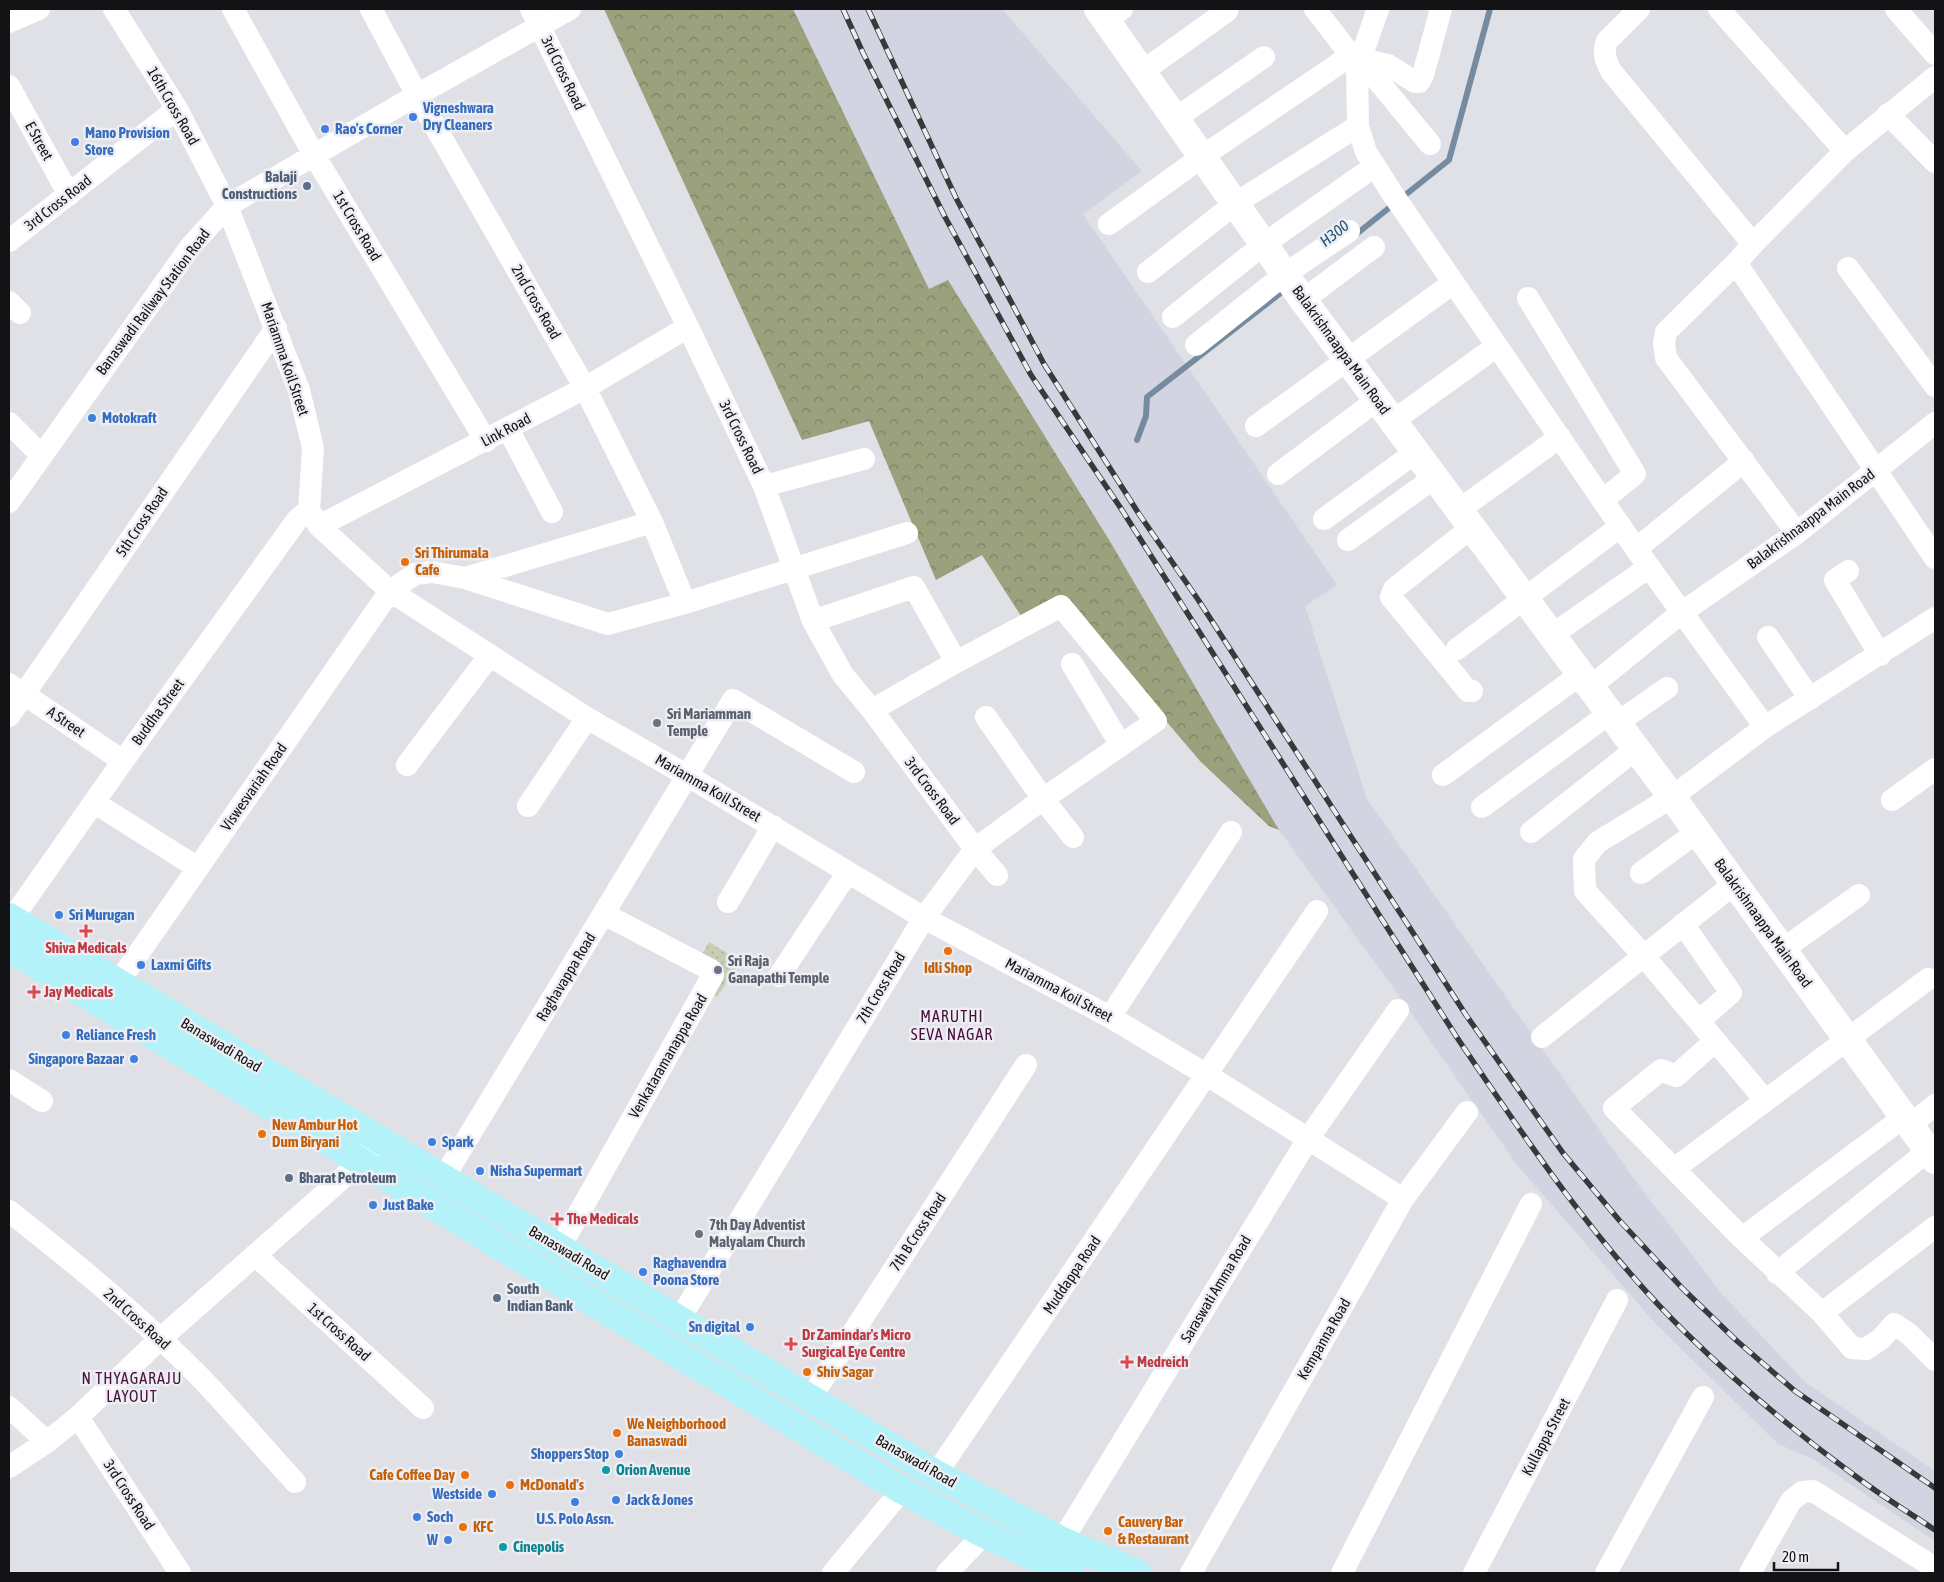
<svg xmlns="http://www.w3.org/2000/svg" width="1944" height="1582" viewBox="0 0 1944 1582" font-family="'Asap Condensed',sans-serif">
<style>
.built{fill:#d3d4e1}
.forest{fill:url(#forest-crowns)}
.park{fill:url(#park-dots)}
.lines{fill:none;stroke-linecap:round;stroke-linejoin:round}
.stream{stroke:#768ba0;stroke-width:6}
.minor{stroke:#fff;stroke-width:22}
.tertiary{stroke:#fff;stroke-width:28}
.primary{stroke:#b3f2f8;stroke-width:28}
.rail-casing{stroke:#39393b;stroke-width:5.5}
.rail{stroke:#edeef3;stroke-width:4;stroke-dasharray:11;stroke-linecap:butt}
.shop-dot{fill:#3f7fe0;stroke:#edeef3;stroke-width:2}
.service-dot{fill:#5c6f8a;stroke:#edeef3;stroke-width:2}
.food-dot{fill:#e8710a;stroke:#edeef3;stroke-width:2}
.worship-dot{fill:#6b7280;stroke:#edeef3;stroke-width:2}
.health-dot{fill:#e0444e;stroke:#edeef3;stroke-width:2}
.culture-dot{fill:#0f9aa8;stroke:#edeef3;stroke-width:2}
.labels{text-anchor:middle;stroke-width:5;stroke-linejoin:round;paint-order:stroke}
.street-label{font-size:15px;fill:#131315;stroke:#edeef3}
.shop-label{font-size:15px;font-weight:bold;fill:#366cbe;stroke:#edeef3;text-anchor:start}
.service-label{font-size:15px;font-weight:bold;fill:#4e5e75;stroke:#edeef3;text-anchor:start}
.food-label{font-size:15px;font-weight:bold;fill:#c56008;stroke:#edeef3;text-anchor:start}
.worship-label{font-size:15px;font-weight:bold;fill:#5b616d;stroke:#edeef3;text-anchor:start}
.health-label{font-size:15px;font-weight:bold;fill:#be3a42;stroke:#edeef3;text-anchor:start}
.culture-label{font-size:15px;font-weight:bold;fill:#0d838f;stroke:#edeef3;text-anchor:start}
.water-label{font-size:16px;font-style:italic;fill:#204e75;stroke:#edeef3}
.neighbourhood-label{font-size:16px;letter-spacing:1px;fill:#48103a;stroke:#edeef3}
</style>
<defs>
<pattern id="forest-crowns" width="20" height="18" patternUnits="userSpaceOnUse" patternTransform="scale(1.25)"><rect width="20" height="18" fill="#9aa17c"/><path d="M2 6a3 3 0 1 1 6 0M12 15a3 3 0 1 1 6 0" fill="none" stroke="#7c8264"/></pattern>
<pattern id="park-dots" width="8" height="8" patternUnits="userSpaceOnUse" patternTransform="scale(1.25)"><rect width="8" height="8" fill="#c8cdb6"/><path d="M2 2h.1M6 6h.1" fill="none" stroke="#abaf9c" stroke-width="1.8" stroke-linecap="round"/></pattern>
</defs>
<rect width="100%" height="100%" fill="#e0e1e6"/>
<path class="built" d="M604,9h398l140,162 -59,43 254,371 -32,21 62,193 264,376 91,119 83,88 130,89v70l-122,-82 -35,-15 -122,-120 -139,-159 -115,-165 -123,-170 -10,-4 -69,-65 -136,-160 -41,18 -41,-64 -46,25 -67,-159 -67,19z"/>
<path class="forest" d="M604,9h189l136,280 19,-9 163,263 168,287 -10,-4 -69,-65 -136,-160 -41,18 -41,-64 -46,25 -67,-159 -67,19z"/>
<path class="park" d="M709,942l31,19 -23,36 -11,-7 -9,-27z"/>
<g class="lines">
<path class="stream" d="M1354,236l95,-76 41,-151
M1137,440l9,-24 1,-19 140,-109"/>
<path class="minor" d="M114,9l63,100 50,97 72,184 14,58 -4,62 10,16 71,65 197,127 101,58 236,142 186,99 97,58 196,124
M233,9l81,146 172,286
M371,9l46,86 168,293 67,134 33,81
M531,9l157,318 76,159 49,135 30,54 29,35 103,139 22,26
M1315,9l31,40 11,20 1,57 8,26 26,41 244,356 129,178
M1639,9l-32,32c-5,12 -1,20 4,30l142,173
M1719,9l126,142
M1896,9l39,45
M1106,20l16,-11
M9,22l30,-13
M1360,59l28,6 27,17h4l4,-7 18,-66
M1360,59l70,85
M1357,69l21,-60
M1143,71l84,-60
M9,86l60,109
M1888,114l47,48
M1176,118l88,-61
M1109,224l94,-68 147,-100
M9,241l168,-132
M1736,263l199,295
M1848,268l87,118
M1148,272l88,-69 122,-77
M1528,298l107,176 -32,26
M1303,300l71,-53
M9,302l11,11
M1173,317l91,-73 111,-78
M1196,345l89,-71 64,-43
M1393,421l104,-75
M9,423l33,33
M1256,426l197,-143
M508,429l44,83
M1278,474l99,-74
M764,486l100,-27
M9,502l182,-256 36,-40 190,-111 153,-86
M1459,510l101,-73
M1324,519l92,-67
M319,526l266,-138 103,-61
M1797,533l-131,-175 -2,-15 2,-11 70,-69 17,-19 92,-93 90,-74
M1348,540l87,-63
M1636,549l108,-88
M1848,571l-13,9 45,75
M465,578l187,-56
M813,621l101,-34 42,75
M1552,635l97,-68
M1768,637l42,62
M1457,649l164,-123
M1072,664l49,81
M9,684l114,77
M1590,687l91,-74 116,-80 138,-110
M1472,691h-4l-77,-94 3,-8 78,-62
M9,716l267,-388
M986,717l57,82 30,38
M1617,723l50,-35
M407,765l83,-110
M1443,775l138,-101
M1892,800l43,-31
M95,803l103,65
M528,806l59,-88
M1482,807l128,-94
M1531,832l105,-83
M1641,873l56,-41
M728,902l45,-76
M12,919l111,-158 174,-241 12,-10
M1683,924l48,69 -32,28
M1782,950l77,-55
M779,976l69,-104
M118,983l272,-392 25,-17 17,-2 33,6 143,46 77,-21 222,-70
M1110,1017l121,-185
M1542,1037l192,-153
M1715,1041l-39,35 -15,-6 -47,38 128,130 80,75 30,35 14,1 15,-10 13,-15 15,10 26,26
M9,1080l33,21
M1765,1100l-122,-145 -58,-64 -1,-32 14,-17 74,-45 93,-70 170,-109
M1910,1125l25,-20
M1674,1169l254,-190
M444,1177l289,-477 121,72
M9,1211c66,52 133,107 192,167 32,34 63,70 94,104
M1742,1238l162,-121
M560,1247l153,-272 -2,-5 -107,-56
M255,1255l168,153
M1777,1273l152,-123
M1822,1313l113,-86
M679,1320l245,-402 51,-69 68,-50 113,-78 -95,-115 -105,56 -84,48
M810,1399l216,-334
M9,1407l38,35
M78,1417l102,156
M9,1467l38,-25 31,-25 82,-78 202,-178 10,-13
M936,1474l381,-563
M1062,1541l246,-402 90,-129
M833,1573l69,-83
M947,1573l37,-39
M1191,1573l212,-374 64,-87
M1342,1573l189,-369
M1474,1573l143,-273
M1606,1573l97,-176
M1750,1573l41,-72 11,-9 11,-1 122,77"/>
<path class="tertiary" d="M1098,9l205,291 369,497 263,363"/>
<path class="primary" d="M9,917l927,557 126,67 75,32
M9,948l893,542 82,44 87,39"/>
<g class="rail-casing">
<path id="rail" d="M843,9l20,44 82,164 86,158 89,132 336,529c70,104 141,210 231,298 52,51 108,98 167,141 26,20 54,37 81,55
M868,9l88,189 88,166 95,150 60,87 267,414 97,138 56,67 64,69 54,52 58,50 140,97"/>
</g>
<use href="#rail" class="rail"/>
</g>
<g class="shop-dot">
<circle cx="413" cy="117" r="5"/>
<circle cx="325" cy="129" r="5"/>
<circle cx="75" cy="142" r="5"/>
<circle cx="92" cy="418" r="5"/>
<circle cx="59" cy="915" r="5"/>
<circle cx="141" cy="965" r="5"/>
<circle cx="66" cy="1035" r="5"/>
<circle cx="134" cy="1059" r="5"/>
<circle cx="432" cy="1142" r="5"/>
<circle cx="480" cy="1171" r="5"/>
<circle cx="373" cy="1205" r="5"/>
<circle cx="643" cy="1272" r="5"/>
<circle cx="750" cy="1327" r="5"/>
<circle cx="619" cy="1454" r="5"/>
<circle cx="492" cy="1494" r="5"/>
<circle cx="616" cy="1500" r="5"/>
<circle cx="575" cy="1502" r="5"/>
<circle cx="417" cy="1517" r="5"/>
<circle cx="448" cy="1540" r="5"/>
</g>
<g class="service-dot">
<circle cx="307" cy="186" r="5"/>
<circle cx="289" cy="1178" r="5"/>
<circle cx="497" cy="1298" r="5"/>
</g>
<g class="food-dot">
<circle cx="405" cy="562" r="5"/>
<circle cx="948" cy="951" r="5"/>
<circle cx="262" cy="1134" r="5"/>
<circle cx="807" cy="1372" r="5"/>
<circle cx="617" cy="1433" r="5"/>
<circle cx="465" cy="1475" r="5"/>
<circle cx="510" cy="1485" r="5"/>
<circle cx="463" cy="1527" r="5"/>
<circle cx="1108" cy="1531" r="5"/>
</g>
<g class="worship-dot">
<circle cx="657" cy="723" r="5"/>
<circle cx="718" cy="970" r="5"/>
<circle cx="699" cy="1234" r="5"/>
</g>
<g class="health-dot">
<path d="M83.5 923.5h5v5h5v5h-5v5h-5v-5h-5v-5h5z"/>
<path d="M31.5 984.5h5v5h5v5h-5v5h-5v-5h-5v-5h5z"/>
<path d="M554.5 1211.5h5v5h5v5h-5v5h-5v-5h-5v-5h5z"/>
<path d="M788.5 1336.5h5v5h5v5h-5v5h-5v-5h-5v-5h5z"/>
<path d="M1124.5 1354.5h5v5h5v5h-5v5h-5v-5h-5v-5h5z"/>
</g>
<g class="culture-dot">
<circle cx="606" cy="1470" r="5"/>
<circle cx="503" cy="1547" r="5"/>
</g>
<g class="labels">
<g class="street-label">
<text transform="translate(563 73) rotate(64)" y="5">3rd Cross Road</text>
<text transform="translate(173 106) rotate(60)" y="5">16th Cross Road</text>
<text transform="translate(39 141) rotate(61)" y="5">E Street</text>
<text transform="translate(58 203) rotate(-38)" y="5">3rd Cross Road</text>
<text transform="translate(357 226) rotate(59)" y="5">1st Cross Road</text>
<text transform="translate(153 302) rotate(-53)" y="5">Banaswadi Railway Station Road</text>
<text transform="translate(536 302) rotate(60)" y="5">2nd Cross Road</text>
<text transform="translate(1341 350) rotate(54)" y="5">Balakrishnaappa Main Road</text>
<text transform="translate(285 359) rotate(71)" y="5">Mariamma Koil Street</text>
<text transform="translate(506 430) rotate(-28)" y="5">Link Road</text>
<text transform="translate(741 437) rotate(64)" y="5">3rd Cross Road</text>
<text transform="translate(1811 519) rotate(-37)" y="5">Balakrishnaappa Main Road</text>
<text transform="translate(142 522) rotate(-56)" y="5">5th Cross Road</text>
<text transform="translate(158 712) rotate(-54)" y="5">Buddha Street</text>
<text transform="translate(66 722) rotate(34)" y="5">A Street</text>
<text transform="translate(254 787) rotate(-55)" y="5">Viswesvariah Road</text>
<text transform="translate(708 788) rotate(30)" y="5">Mariamma Koil Street</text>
<text transform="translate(932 791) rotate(53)" y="5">3rd Cross Road</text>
<text transform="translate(1763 923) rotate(54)" y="5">Balakrishnaappa Main Road</text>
<text transform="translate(566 977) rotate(-59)" y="5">Raghavappa Road</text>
<text transform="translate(881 988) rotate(-59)" y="5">7th Cross Road</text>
<text transform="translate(1059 990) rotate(28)" y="5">Mariamma Koil Street</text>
<text transform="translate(221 1045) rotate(31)" y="5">Banaswadi Road</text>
<text transform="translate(668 1056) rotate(-60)" y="5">Venkataramanappa Road</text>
<text transform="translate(918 1232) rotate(-57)" y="5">7th B Cross Road</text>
<text transform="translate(569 1253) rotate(31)" y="5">Banaswadi Road</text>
<text transform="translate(1072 1275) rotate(-56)" y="5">Muddappa Road</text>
<text transform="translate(1216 1289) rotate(-59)" y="5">Saraswati Amma Road</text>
<text transform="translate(137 1319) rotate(42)" y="5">2nd Cross Road</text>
<text transform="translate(339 1332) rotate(42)" y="5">1st Cross Road</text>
<text transform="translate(1324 1339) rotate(-60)" y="5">Kempanna Road</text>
<text transform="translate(1546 1437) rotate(-62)" y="5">Kullappa Street</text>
<text transform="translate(916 1461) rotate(30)" y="5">Banaswadi Road</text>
<text transform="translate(129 1495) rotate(57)" y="5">3rd Cross Road</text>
</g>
<g class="shop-label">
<text x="423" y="113">Vigneshwara<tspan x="423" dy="17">Dry Cleaners</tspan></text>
<text x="335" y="134">Rao's Corner</text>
<text x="85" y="138">Mano Provision<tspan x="85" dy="17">Store</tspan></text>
<text x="102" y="423">Motokraft</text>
<text x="69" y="920">Sri Murugan</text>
<text x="151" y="970">Laxmi Gifts</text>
<text x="76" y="1040">Reliance Fresh</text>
<text x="124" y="1064" text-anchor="end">Singapore Bazaar</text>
<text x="442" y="1147">Spark</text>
<text x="490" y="1176">Nisha Supermart</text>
<text x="383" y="1210">Just Bake</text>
<text x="653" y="1268">Raghavendra<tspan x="653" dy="17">Poona Store</tspan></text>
<text x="740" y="1332" text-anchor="end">Sn digital</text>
<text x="609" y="1459" text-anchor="end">Shoppers Stop</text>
<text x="482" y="1499" text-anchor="end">Westside</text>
<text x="626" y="1505">Jack &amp; Jones</text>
<text x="427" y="1522">Soch</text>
<text x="575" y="1524" text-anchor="middle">U.S. Polo Assn.</text>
<text x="438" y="1545" text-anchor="end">W</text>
</g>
<g class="service-label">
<text x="297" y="182" text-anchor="end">Balaji<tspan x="297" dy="17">Constructions</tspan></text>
<text x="299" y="1183">Bharat Petroleum</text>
<text x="507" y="1294">South<tspan x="507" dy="17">Indian Bank</tspan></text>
</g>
<g class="food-label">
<text x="415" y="558">Sri Thirumala<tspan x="415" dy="17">Cafe</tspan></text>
<text x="948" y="973" text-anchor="middle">Idli Shop</text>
<text x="272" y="1130">New Ambur Hot<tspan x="272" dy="17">Dum Biryani</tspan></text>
<text x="817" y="1377">Shiv Sagar</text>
<text x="627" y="1429">We Neighborhood<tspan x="627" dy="17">Banaswadi</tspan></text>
<text x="455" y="1480" text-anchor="end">Cafe Coffee Day</text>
<text x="520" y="1490">McDonald's</text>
<text x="1118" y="1527">Cauvery Bar<tspan x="1118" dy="17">&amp; Restaurant</tspan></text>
<text x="473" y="1532">KFC</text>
</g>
<g class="worship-label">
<text x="667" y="719">Sri Mariamman<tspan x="667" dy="17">Temple</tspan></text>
<text x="728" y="966">Sri Raja<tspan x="728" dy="17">Ganapathi Temple</tspan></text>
<text x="709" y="1230">7th Day Adventist<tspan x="709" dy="17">Malyalam Church</tspan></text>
</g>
<g class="health-label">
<text x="86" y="953" text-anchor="middle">Shiva Medicals</text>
<text x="44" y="997">Jay Medicals</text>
<text x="567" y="1224">The Medicals</text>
<text x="802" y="1340">Dr Zamindar's Micro<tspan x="802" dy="17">Surgical Eye Centre</tspan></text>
<text x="1137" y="1367">Medreich</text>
</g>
<g class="culture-label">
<text x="616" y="1475">Orion Avenue</text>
<text x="513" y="1552">Cinepolis</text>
</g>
<g class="water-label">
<text transform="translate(1334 233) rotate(-38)" y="6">H300</text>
</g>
<g class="neighbourhood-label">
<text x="952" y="1022">MARUTHI<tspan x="952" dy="18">SEVA NAGAR</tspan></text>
<text x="132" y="1384">N THYAGARAJU<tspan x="132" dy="18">LAYOUT</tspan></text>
</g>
</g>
<rect width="1944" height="1582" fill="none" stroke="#131315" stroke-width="20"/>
<path d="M1774 1562v8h64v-8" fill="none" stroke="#131315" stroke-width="2.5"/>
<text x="1782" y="1562" font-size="15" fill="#131315" stroke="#edeef3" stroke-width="4" paint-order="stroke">20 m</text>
</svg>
